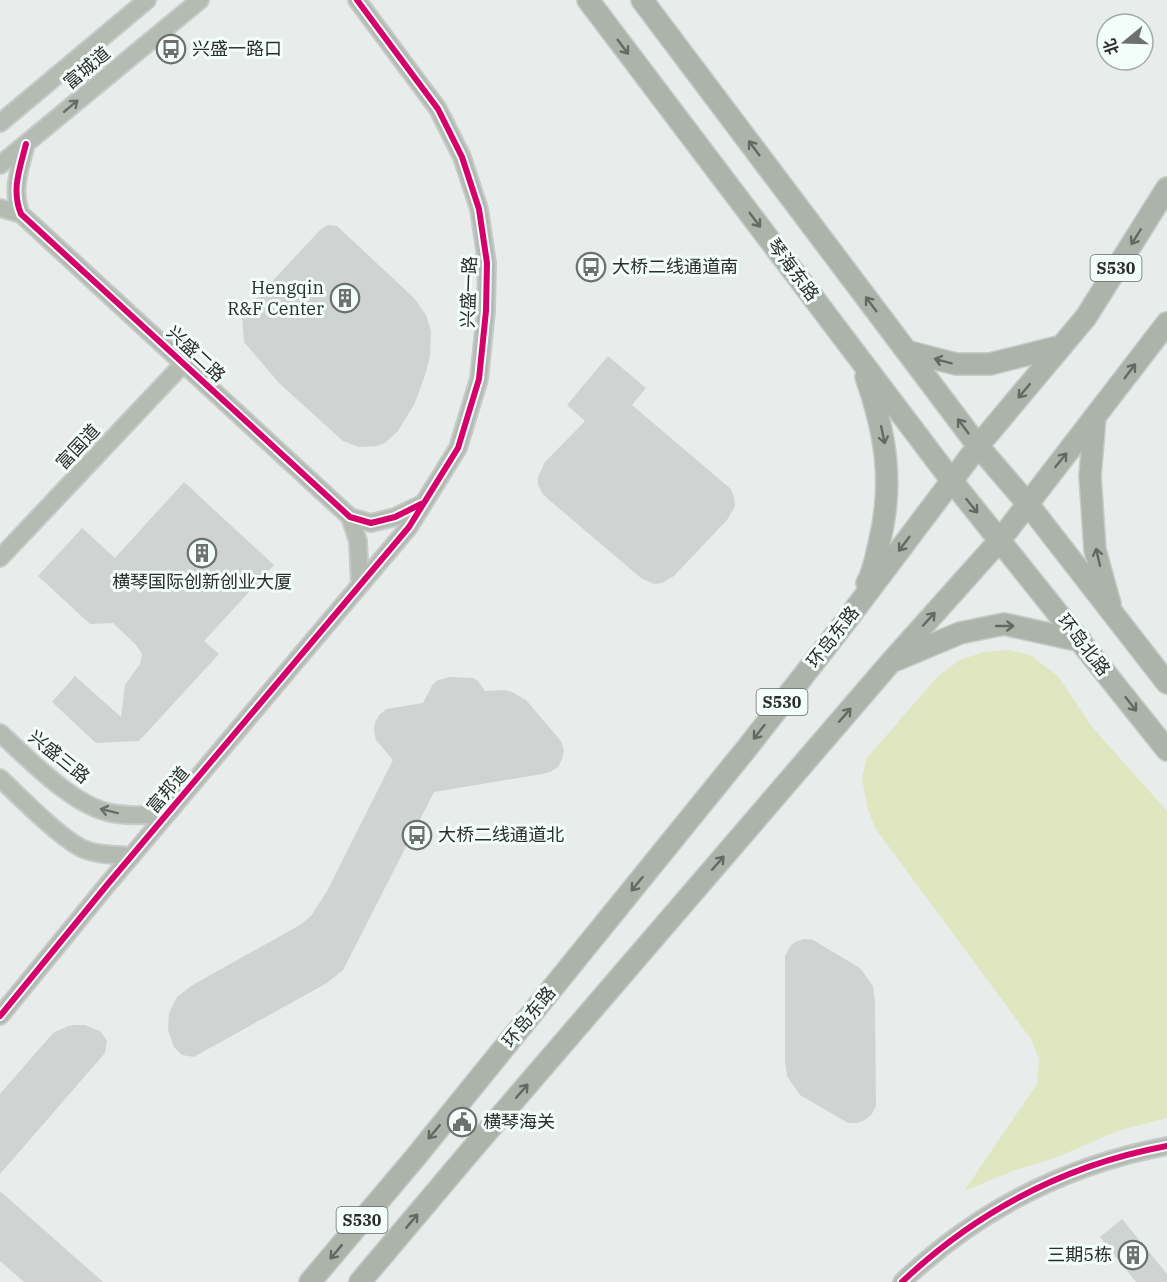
<svg xmlns="http://www.w3.org/2000/svg" width="1167" height="1282" viewBox="0 0 1167 1282" font-family="'IBM Plex Serif','Noto Sans SC',serif">
<style>
.green{fill:#dfe6c0}
.building{fill:#cfd3d2}
.lines{fill:none;stroke-linecap:round;stroke-linejoin:round}
.minor-casing{stroke:#c6cac8;stroke-width:20}
.major-casing{stroke:#c6cac8;stroke-width:24}
.minor{stroke:#b3bbb3;stroke-width:16}
.major{stroke:#abb3aa;stroke-width:21}
.cycleway-casing{stroke:#f3fdf9;stroke-width:10}
.cycleway{stroke:#d6006c;stroke-width:6}
.oneway{stroke:#646964}
.oneway2{stroke:#676d68}
.labels{text-anchor:middle;stroke-width:6;stroke-linejoin:round;paint-order:stroke}
.shield{fill:#f3fdf9;stroke:#666b69;stroke-width:1.5}
.shield-label{font-size:16px;font-weight:bold;fill:#292d2b}
.poi-label{font-size:18px;fill:#292d2b;stroke:#f3fdf9;text-anchor:start}
.street-label{font-size:18px;fill:#292d2b;stroke:#f3fdf9}
</style>
<rect width="100%" height="100%" fill="#e8edeb"/>
<path class="green" d="M1008,650l22,5 28,21 34,51 75,84v307l-47,12 -65,28 -40,12 -51,21 73,-107 2,-25 -8,-20 -156,-211 -7,-19 -6,-30 4,-20 73,-84 21,-15 24,-8z"/>
<path class="building" d="M328,225l9,1 77,72 12,17 5,16 -1,24 -4,17 -11,31 -17,28 -13,12 -8,3 -18,1 -16,-6 -63,-57 -36,-42 -2,-28 78,-84z
M608,356l38,32 -14,17 93,79 6,5 3,8 1,9 -8,14 -53,56 -12,7 -8,1 -13,-6 -93,-79 -6,-6 -4,-8v-8l7,-15 40,-41 -18,-16z
M184,482l90,83 -70,76 15,13 -80,87 -43,2 -44,-41 23,-26 46,41 4,-32 15,-21 2,-10 -6,-9 -23,-22 -23,1 -52,-48 44,-48 33,30z
M450,677l23,1 5,3 7,10 20,-1 7,2 14,8 35,41 3,9 -2,9 -4,8 -8,5 -8,2 -108,18 -91,178 -16,13 -128,71 -5,3 -12,-2 -8,-8 -6,-17 1,-17 8,-16 14,-11 109,-61 11,-9 16,-25 66,-131 -17,-20 -2,-9 1,-9 5,-8 7,-5 36,-6 10,-19 5,-4z
M804,939l9,1 47,28 13,18 2,16 1,104 -4,8 -7,6 -8,3h-9l-48,-28 -13,-19 -2,-15v-105l4,-8 6,-6z
M76,1025h9l15,6 7,10 -2,12 -105,121v-80l53,-61 15,-7z
M0,1191l103,91h-79l-24,-21z
M1122,1219l45,55v8h-31l-36,-45z"/>
<g class="lines">
<g class="minor-casing">
<path id="minor" d="M0,123l147,-123
M26,144c-6,24 -15,46 -5,70l329,303 21,6 24,-6 27,-13
M0,165l200,-165
M0,208l21,6
M350,517l8,24 2,43
M0,558l184,-195
M0,733c29,26 69,69 107,79 19,5 41,3 60,2
M0,778c21,20 57,57 81,70 15,7 35,7 51,8
M0,1016l107,-131 302,-358 49,-79 21,-69 7,-68 1,-48 -8,-54 -17,-52 -24,-48 -81,-109
M902,1282c75,-71 163,-117 265,-136"/>
</g>
<g class="major-casing">
<path id="major" d="M588,0l364,481 215,269
M642,0l336,446 49,57 140,180
M906,351l50,13h34l72,-18
M866,377c20,57 28,107 13,167 -3,13 -5,27 -12,39
M1095,417l-5,59 5,74 15,54
M896,660l64,-27 44,-9 77,17
M310,1282l104,-123 333,-411 96,-123 135,-179 108,-129 81,-129
M360,1282l114,-135 416,-484 110,-123 167,-217"/>
</g>
<use href="#minor" class="minor"/>
<use href="#major" class="major"/>
<g class="cycleway-casing">
<path id="cycleway" d="M26,144c-6,24 -15,46 -5,70l329,303 21,6 24,-6 26,-13
M0,1016l107,-131 302,-358 49,-79 21,-69 7,-68 1,-48 -8,-54 -17,-52 -24,-48 -81,-109
M902,1282c75,-71 163,-117 265,-136"/>
</g>
<use href="#cycleway" class="cycleway"/>
</g>
<defs><path id="oneway-shaft" d="M-6 0H5M1.5-3L5.5 0L1.5 3" fill="none" stroke-width="1.6" stroke-linecap="round" stroke-linejoin="round" transform="scale(1.5)"/></defs>
<g class="oneway">
<use href="#oneway-shaft" transform="translate(623 47) rotate(53)"/>
<use href="#oneway-shaft" transform="translate(754 148) rotate(-127)"/>
<use href="#oneway-shaft" transform="translate(755 220) rotate(53)"/>
<use href="#oneway-shaft" transform="translate(1136 237) rotate(122)"/>
<use href="#oneway-shaft" transform="translate(871 304) rotate(-127)"/>
<use href="#oneway-shaft" transform="translate(943 361) rotate(-165)"/>
<use href="#oneway-shaft" transform="translate(1130 371) rotate(-53)"/>
<use href="#oneway-shaft" transform="translate(1024 391) rotate(130)"/>
<use href="#oneway-shaft" transform="translate(963 426) rotate(-127)"/>
<use href="#oneway-shaft" transform="translate(883 435) rotate(78)"/>
<use href="#oneway-shaft" transform="translate(1061 460) rotate(-51)"/>
<use href="#oneway-shaft" transform="translate(972 506) rotate(51)"/>
<use href="#oneway-shaft" transform="translate(904 544) rotate(127)"/>
<use href="#oneway-shaft" transform="translate(1098 557) rotate(-103)"/>
<use href="#oneway-shaft" transform="translate(929 619) rotate(-48)"/>
<use href="#oneway-shaft" transform="translate(1005 626)"/>
<use href="#oneway-shaft" transform="translate(1131 704) rotate(52)"/>
<use href="#oneway-shaft" transform="translate(845 715) rotate(-49)"/>
<use href="#oneway-shaft" transform="translate(759 732) rotate(128)"/>
<use href="#oneway-shaft" transform="translate(718 863) rotate(-49)"/>
<use href="#oneway-shaft" transform="translate(637 884) rotate(129)"/>
<use href="#oneway-shaft" transform="translate(522 1091) rotate(-49)"/>
<use href="#oneway-shaft" transform="translate(434 1132) rotate(130)"/>
<use href="#oneway-shaft" transform="translate(412 1221) rotate(-50)"/>
<use href="#oneway-shaft" transform="translate(336 1252) rotate(130)"/>
</g>
<g class="oneway2">
<use href="#oneway-shaft" transform="translate(71 106) rotate(-40)"/>
<use href="#oneway-shaft" transform="translate(109 811) rotate(-166)"/>
</g>
<defs>
<g id="bus-ring" transform="scale(1.5)"><circle r="9.5" fill="#f3fdf9" stroke="#6c706e" stroke-width="1.5"/><path d="M-5-6H5V4H4V6H2V4H-2V6H-4V4H-5ZM-3.5-4V0h7V-4ZM-3.5 1.2v1.5H-2V1.2ZM2 1.2v1.5H3.5V1.2Z" fill="#6c706e"/></g>
<g id="building-ring" transform="scale(1.5)"><circle r="9.5" fill="#f3fdf9" stroke="#6c706e" stroke-width="1.5"/><path d="M-4-6H4V6H1V3H-1V6H-4ZM-2.5-4.3h1.7v1.8h-1.7ZM.8-4.3h1.7v1.8H.8ZM-2.5-1h1.7V.8h-1.7ZM.8-1h1.7V.8H.8Z" fill="#6c706e"/></g>
<g id="civic-ring" transform="scale(1.5)"><circle r="9.5" fill="#f3fdf9" stroke="#6c706e" stroke-width="1.5"/><path d="M-.6-6.5H3V-4.5H.6V-3L4-1V1h2V6H-6V1h2V-1L-.6-3ZM-1.2 2.5V6h2.4V2.5Z" fill="#6c706e"/></g>
</defs>
<g fill-rule="evenodd">
<use href="#bus-ring" x="171" y="49"/>
<use href="#bus-ring" x="591" y="267"/>
<use href="#building-ring" x="345" y="298"/>
<use href="#building-ring" x="202" y="553"/>
<use href="#bus-ring" x="417" y="835"/>
<use href="#civic-ring" x="462" y="1122"/>
<use href="#building-ring" x="1133" y="1255"/>
</g>
<g class="labels">
<g class="shield">
<rect x="1090.5" y="255" width="51" height="26" rx="4.5"/>
<rect x="756.5" y="689" width="51" height="26" rx="4.5"/>
<rect x="336.5" y="1207" width="51" height="26" rx="4.5"/>
</g>
<g class="shield-label">
<text x="1116" y="274">S530</text>
<text x="782" y="708">S530</text>
<text x="362" y="1226">S530</text>
</g>
<g class="poi-label">
<text x="192" y="55">兴盛一路口</text>
<text x="612" y="273">大桥二线通道南</text>
<text x="324" y="294" text-anchor="end">Hengqin<tspan x="324" dy="21">R&amp;F Center</tspan></text>
<text x="202" y="588" text-anchor="middle">横琴国际创新创业大厦</text>
<text x="438" y="841">大桥二线通道北</text>
<text x="483" y="1128">横琴海关</text>
<text x="1112" y="1261" text-anchor="end">三期5栋</text>
</g>
<g class="street-label">
<text transform="translate(87 68) rotate(-40)" y="6">富城道</text>
<text transform="translate(793 270) rotate(53)" y="6">琴海东路</text>
<text transform="translate(469 292) rotate(-88)" y="6">兴盛一路</text>
<text transform="translate(196 354) rotate(43)" y="6">兴盛二路</text>
<text transform="translate(78 447) rotate(-47)" y="6">富国道</text>
<text transform="translate(833 637) rotate(-52)" y="6">环岛东路</text>
<text transform="translate(1084 645) rotate(52)" y="6">环岛北路</text>
<text transform="translate(59 757) rotate(39)" y="6">兴盛三路</text>
<text transform="translate(168 790) rotate(-50)" y="6">富邦道</text>
<text transform="translate(529 1017) rotate(-51)" y="6">环岛东路</text>
</g>
</g>
<g transform="translate(1125 42) rotate(251)"><circle r="28" fill="#f3fdf9" stroke="#a2aaa7" stroke-width="1.5"/>
<path d="M0-4.5L10 22L0 15L-10 22Z" fill="#6c706e"/>
<text y="-9" font-size="16" font-weight="bold" text-anchor="middle" fill="#292d2b">北</text>
</g>
</svg>
